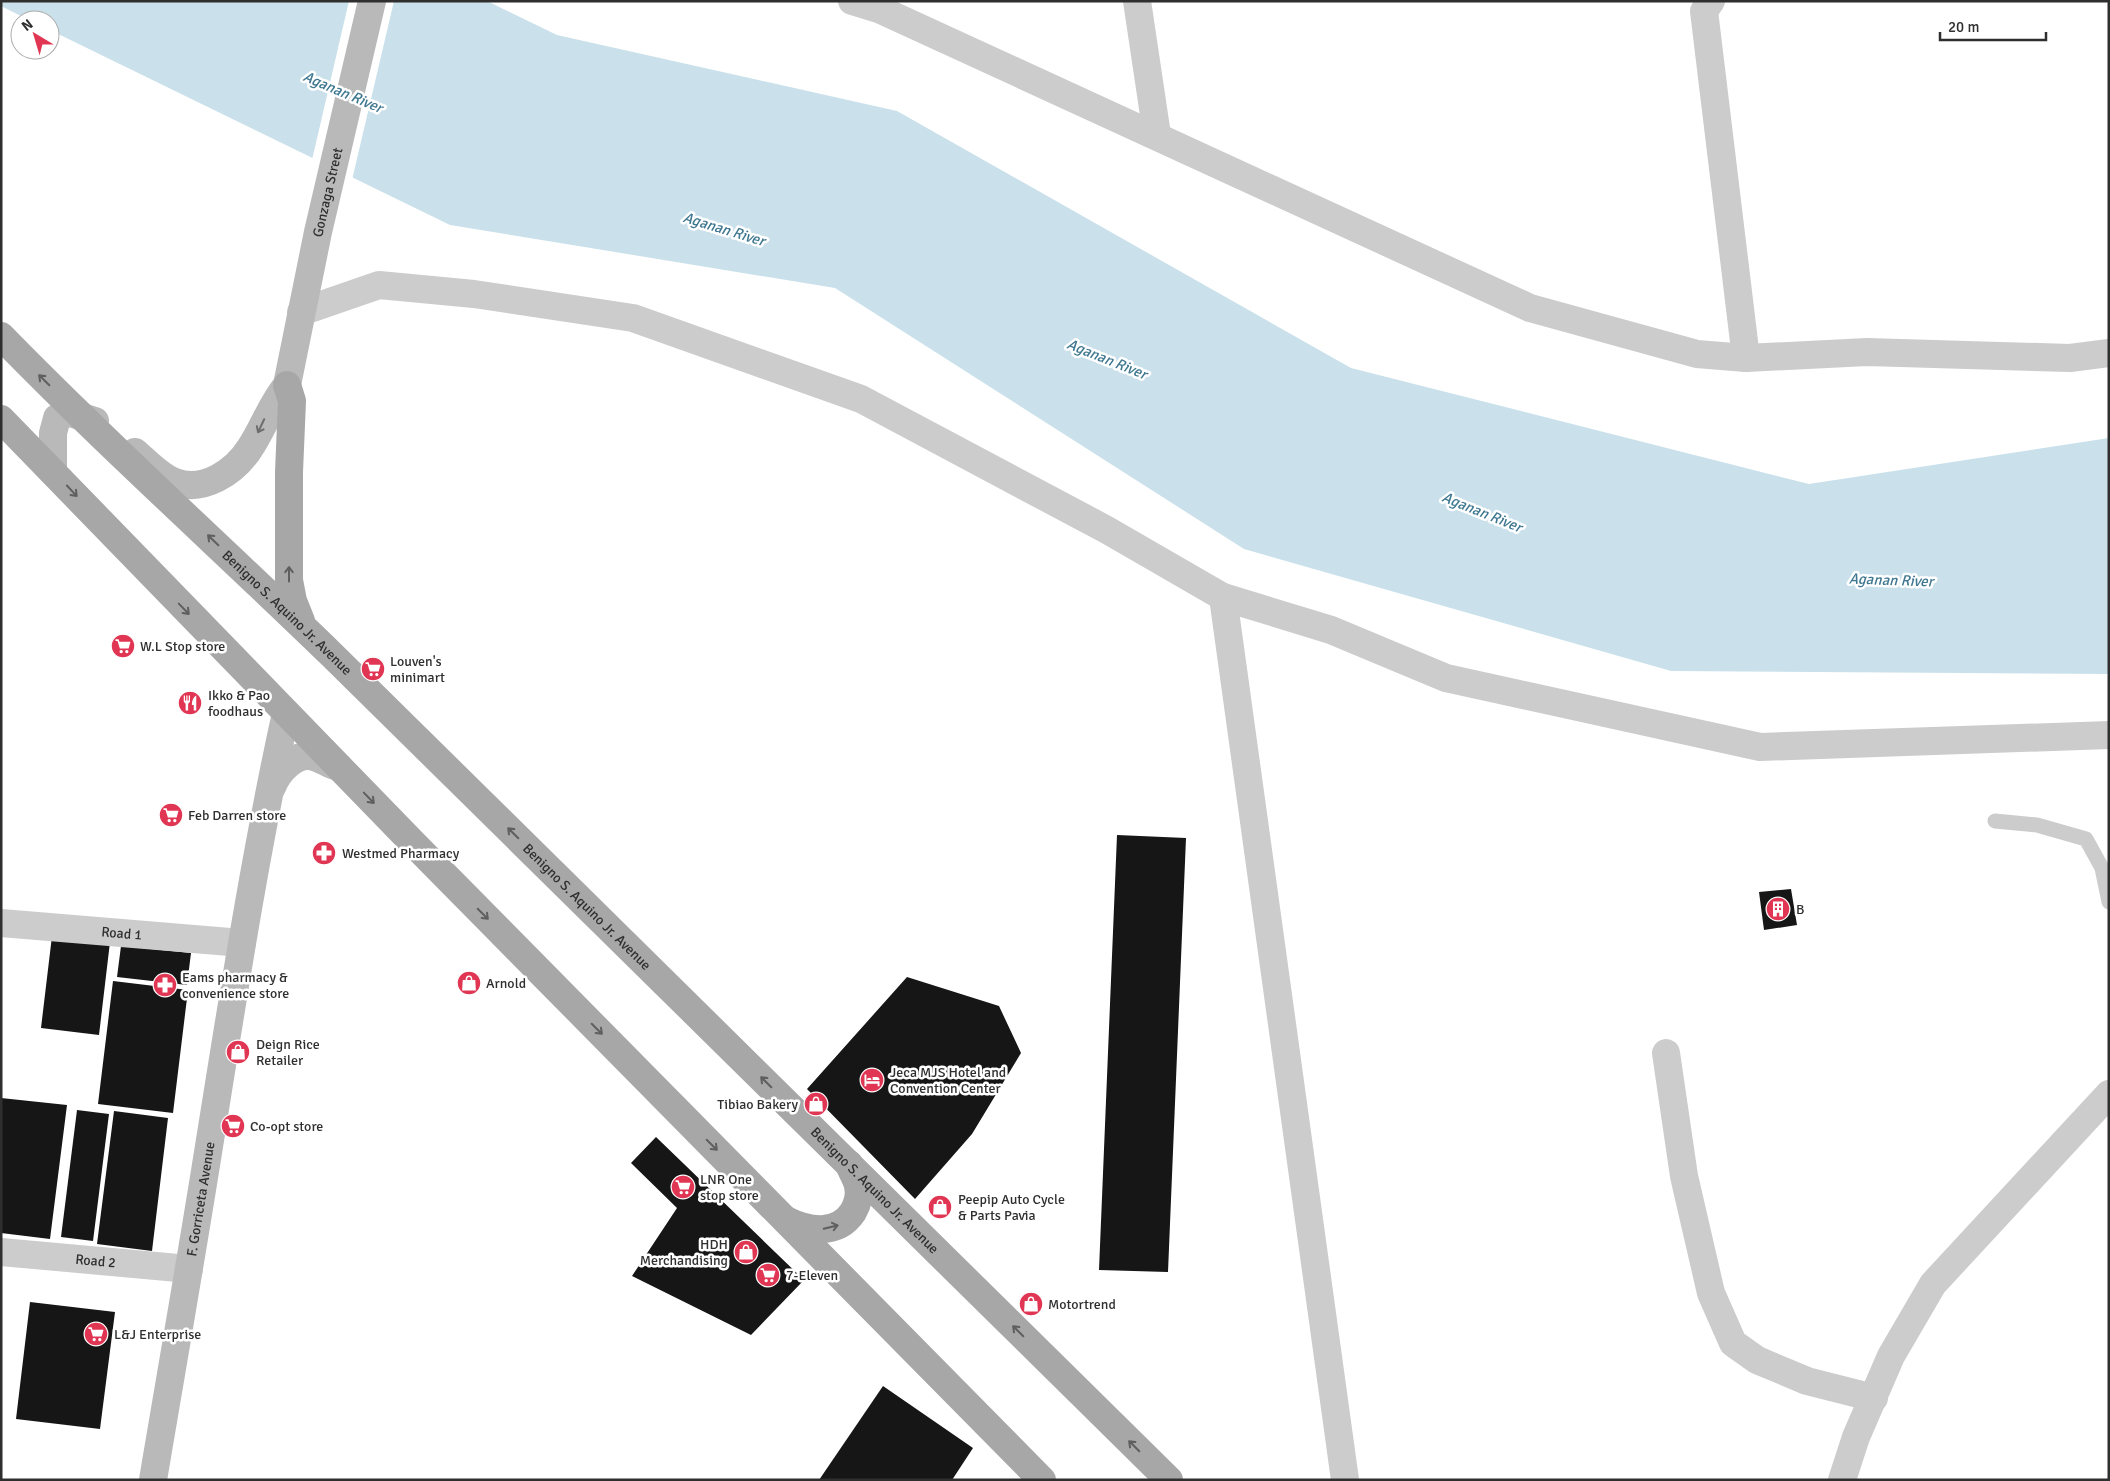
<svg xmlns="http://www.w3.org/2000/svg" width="2110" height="1481" viewBox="0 0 2110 1481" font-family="Signika,sans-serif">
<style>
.water{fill:#cae1eb}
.pier{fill:#fff}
.building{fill:#161616}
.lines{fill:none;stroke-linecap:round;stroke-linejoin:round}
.service{stroke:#ccc;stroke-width:15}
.minor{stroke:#ccc;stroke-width:28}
.secondary{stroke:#b9b9b9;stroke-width:28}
.primary{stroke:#a7a7a7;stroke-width:28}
.oneway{stroke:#5f5f5f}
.oneway2{stroke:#6d6d6d}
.labels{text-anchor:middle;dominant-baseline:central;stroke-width:5;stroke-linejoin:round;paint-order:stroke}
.street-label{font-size:14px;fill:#2f2f2f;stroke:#fff}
.poi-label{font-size:14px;fill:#2f2f2f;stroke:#fff;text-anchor:start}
.water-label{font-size:15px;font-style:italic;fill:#3f7890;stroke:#fff}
</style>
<rect width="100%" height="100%" fill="#fff"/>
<path class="water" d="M1,1H487L557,35L897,111L1351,368L1809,484L2109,438V674L1671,671L1244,549L835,288L450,225L50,30V20H29L1,6Z"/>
<path class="pier" d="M349,1H394L352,180L312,160Z"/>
<path class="building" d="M1117,835L1186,838L1168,1272L1099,1270Z
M1791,889L1797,925L1764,930L1759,892Z
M52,936L110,942L99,1035L41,1028Z
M121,946L191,953L187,985L117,977Z
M907,977L999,1006L1021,1053L972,1134L915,1199L807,1089Z
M113,981L188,990L173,1113L98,1104Z
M1,1098L67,1105L50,1239L1,1233Z
M77,1110L109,1114L93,1241L61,1237Z
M114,1111L168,1118L152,1251L97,1244Z
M656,1137L804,1280L751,1335L632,1276L677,1208L631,1163Z
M30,1302L115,1312L100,1429L16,1419Z
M883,1386L973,1448L952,1480H819Z"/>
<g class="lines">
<path class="service" d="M1995,821L2037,825L2086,839L2102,868L2109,902"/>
<g class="minor">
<path d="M852,1L881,10L1530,308L1697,354L1746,358L1867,352L2070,358L2109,353"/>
<path d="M1137,1L1157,135"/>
<path d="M1711,1L1704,11L1746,358"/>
<path d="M301,312L379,285L474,294L633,318L861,399L1107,530L1223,597L1331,630L1446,678L1760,747L2109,735"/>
<path d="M1223,597L1345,1480"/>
<path id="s1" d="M1,923L242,943"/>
<path d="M1666,1053L1684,1176L1711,1293L1733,1343L1757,1360L1807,1381L1874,1398"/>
<path id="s2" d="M1,1252L189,1269"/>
<path d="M1842,1480L1856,1437L1891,1356L1933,1284L2109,1094"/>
</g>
<g class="secondary">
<path id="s3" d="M135,452C147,462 160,477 175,482C203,493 235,472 250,448C264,427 271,404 287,385L318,232L372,1"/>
<path d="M53,471V433L57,418L67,412L95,421"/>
<path d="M272,787C278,772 296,751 314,757C323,759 330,766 339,767"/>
<path id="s4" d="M153,1480C172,1367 192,1254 210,1140C233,997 255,854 286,713"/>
</g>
<g class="primary">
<path id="s5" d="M1,336C108,446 222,548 332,655C611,930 890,1205 1169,1480"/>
<path d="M287,385L292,401L289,472V580L293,601L301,621"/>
<path d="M1,419L412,842L1042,1480"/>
<path d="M786,1220C808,1231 837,1236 853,1212C857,1205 860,1195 858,1186C857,1179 851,1171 849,1164"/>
</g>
</g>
<defs><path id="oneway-shaft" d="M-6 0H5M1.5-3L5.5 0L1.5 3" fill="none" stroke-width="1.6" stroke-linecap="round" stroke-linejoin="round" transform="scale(1.25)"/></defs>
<g class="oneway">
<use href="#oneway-shaft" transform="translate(44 380) rotate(-135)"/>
<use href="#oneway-shaft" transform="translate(72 491) rotate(47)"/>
<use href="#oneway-shaft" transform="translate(213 540) rotate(-136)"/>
<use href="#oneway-shaft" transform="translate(289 574) rotate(-90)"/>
<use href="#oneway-shaft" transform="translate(184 609) rotate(46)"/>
<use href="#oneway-shaft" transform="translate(369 798) rotate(46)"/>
<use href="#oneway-shaft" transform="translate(513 833) rotate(-135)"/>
<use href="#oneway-shaft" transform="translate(483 914) rotate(45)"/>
<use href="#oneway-shaft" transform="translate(597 1029) rotate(45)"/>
<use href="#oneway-shaft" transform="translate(766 1082) rotate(-135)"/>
<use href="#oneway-shaft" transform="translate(712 1145) rotate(45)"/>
<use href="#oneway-shaft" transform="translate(831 1227) rotate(-14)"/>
<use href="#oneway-shaft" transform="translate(1018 1331) rotate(-135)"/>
<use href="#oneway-shaft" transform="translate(1134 1446) rotate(-135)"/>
</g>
<use class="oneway2" href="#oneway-shaft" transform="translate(261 426) rotate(115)"/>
<defs>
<g id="supermarket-disc" transform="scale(1.25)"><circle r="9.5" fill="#e13653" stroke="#fff"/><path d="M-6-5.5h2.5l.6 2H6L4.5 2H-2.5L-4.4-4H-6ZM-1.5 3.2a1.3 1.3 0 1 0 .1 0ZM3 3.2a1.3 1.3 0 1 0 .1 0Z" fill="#fff"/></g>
<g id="restaurant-disc" transform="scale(1.25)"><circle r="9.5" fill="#e13653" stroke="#fff"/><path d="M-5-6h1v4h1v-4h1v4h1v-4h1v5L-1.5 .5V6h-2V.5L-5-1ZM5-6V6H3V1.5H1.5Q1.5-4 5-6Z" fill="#fff"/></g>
<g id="pharmacy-disc" transform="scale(1.25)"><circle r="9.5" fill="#e13653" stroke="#fff"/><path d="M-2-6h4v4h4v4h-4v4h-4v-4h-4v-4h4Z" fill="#fff"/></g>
<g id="building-disc" transform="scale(1.25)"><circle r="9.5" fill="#e13653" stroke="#fff"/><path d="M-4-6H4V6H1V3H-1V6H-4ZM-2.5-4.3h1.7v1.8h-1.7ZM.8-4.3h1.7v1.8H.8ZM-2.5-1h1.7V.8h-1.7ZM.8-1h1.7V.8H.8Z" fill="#fff"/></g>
<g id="shop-disc" transform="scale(1.25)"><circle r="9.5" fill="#e13653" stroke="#fff"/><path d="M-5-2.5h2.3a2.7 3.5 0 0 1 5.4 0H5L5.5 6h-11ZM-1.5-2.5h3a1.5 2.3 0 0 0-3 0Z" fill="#fff"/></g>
<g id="hotel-disc" transform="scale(1.25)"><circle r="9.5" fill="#e13653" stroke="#fff"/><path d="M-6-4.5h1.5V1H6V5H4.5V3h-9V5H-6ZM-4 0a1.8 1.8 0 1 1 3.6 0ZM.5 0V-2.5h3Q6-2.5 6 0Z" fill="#fff"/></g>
</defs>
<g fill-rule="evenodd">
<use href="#supermarket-disc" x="123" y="646"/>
<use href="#supermarket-disc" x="373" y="669"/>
<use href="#restaurant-disc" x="190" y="703"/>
<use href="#supermarket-disc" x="171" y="815"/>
<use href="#pharmacy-disc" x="324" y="853"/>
<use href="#building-disc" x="1778" y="909"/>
<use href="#shop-disc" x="469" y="983"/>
<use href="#pharmacy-disc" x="165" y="985"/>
<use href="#shop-disc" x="238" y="1052"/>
<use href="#hotel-disc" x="872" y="1080"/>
<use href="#shop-disc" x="816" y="1104"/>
<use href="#supermarket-disc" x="233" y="1126"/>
<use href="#supermarket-disc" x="683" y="1187"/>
<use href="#shop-disc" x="940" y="1207"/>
<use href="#shop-disc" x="746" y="1252"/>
<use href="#supermarket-disc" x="768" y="1275"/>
<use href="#shop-disc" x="1031" y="1304"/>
<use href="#supermarket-disc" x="96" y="1334"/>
</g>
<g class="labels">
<g class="street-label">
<text stroke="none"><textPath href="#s3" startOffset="409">Gonzaga Street</textPath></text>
<text stroke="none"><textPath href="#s5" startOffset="398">Benigno S. Aquino Jr. Avenue</textPath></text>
<text stroke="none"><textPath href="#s5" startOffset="818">Benigno S. Aquino Jr. Avenue</textPath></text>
<text stroke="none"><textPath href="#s1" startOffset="121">Road 1</textPath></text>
<text stroke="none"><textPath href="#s5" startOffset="1222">Benigno S. Aquino Jr. Avenue</textPath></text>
<text stroke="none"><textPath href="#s4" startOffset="285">F. Gorriceta Avenue</textPath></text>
<text stroke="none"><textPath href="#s2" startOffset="95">Road 2</textPath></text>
</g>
<g class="poi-label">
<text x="140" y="646">W.L Stop store</text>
<text x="390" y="661">Louven's<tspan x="390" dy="16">minimart</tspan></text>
<text x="208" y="695">Ikko &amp; Pao<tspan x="208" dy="16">foodhaus</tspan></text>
<text x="188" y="815">Feb Darren store</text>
<text x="342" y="853">Westmed Pharmacy</text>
<text x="1796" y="909">B</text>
<text x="182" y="977">Eams pharmacy &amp;<tspan x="182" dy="16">convenience store</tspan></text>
<text x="486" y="983">Arnold</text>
<text x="256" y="1044">Deign Rice<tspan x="256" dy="16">Retailer</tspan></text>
<text x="890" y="1072">Jeca MJS Hotel and<tspan x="890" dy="16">Convention Center</tspan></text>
<text x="798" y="1104" text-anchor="end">Tibiao Bakery</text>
<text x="250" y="1126">Co-opt store</text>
<text x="700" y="1179">LNR One<tspan x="700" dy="16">stop store</tspan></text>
<text x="958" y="1199">Peepip Auto Cycle<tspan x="958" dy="16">&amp; Parts Pavia</tspan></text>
<text x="728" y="1244" text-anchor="end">HDH<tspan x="728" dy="16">Merchandising</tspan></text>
<text x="786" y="1275">7-Eleven</text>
<text x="1048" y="1304">Motortrend</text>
<text x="114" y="1334">L&amp;J Enterprise</text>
</g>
<g class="water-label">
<text transform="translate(343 92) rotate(23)">Aganan River</text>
<text transform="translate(724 229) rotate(17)">Aganan River</text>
<text transform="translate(1107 359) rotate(22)">Aganan River</text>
<text transform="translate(1482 512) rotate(22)">Aganan River</text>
<text transform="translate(1891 580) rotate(2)">Aganan River</text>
</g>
</g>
<rect width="2110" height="1481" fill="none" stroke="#2f2f2f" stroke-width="5"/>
<g transform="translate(35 35) rotate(322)"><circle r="24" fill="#ffffff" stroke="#acacac"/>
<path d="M0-4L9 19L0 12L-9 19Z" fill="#e13653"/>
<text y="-8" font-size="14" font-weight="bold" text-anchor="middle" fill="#2f2f2f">N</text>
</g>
<path d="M1940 32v8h106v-8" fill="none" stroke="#2f2f2f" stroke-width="2.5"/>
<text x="1948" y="32" font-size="15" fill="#2f2f2f" stroke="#ffffff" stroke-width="4" paint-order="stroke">20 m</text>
</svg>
